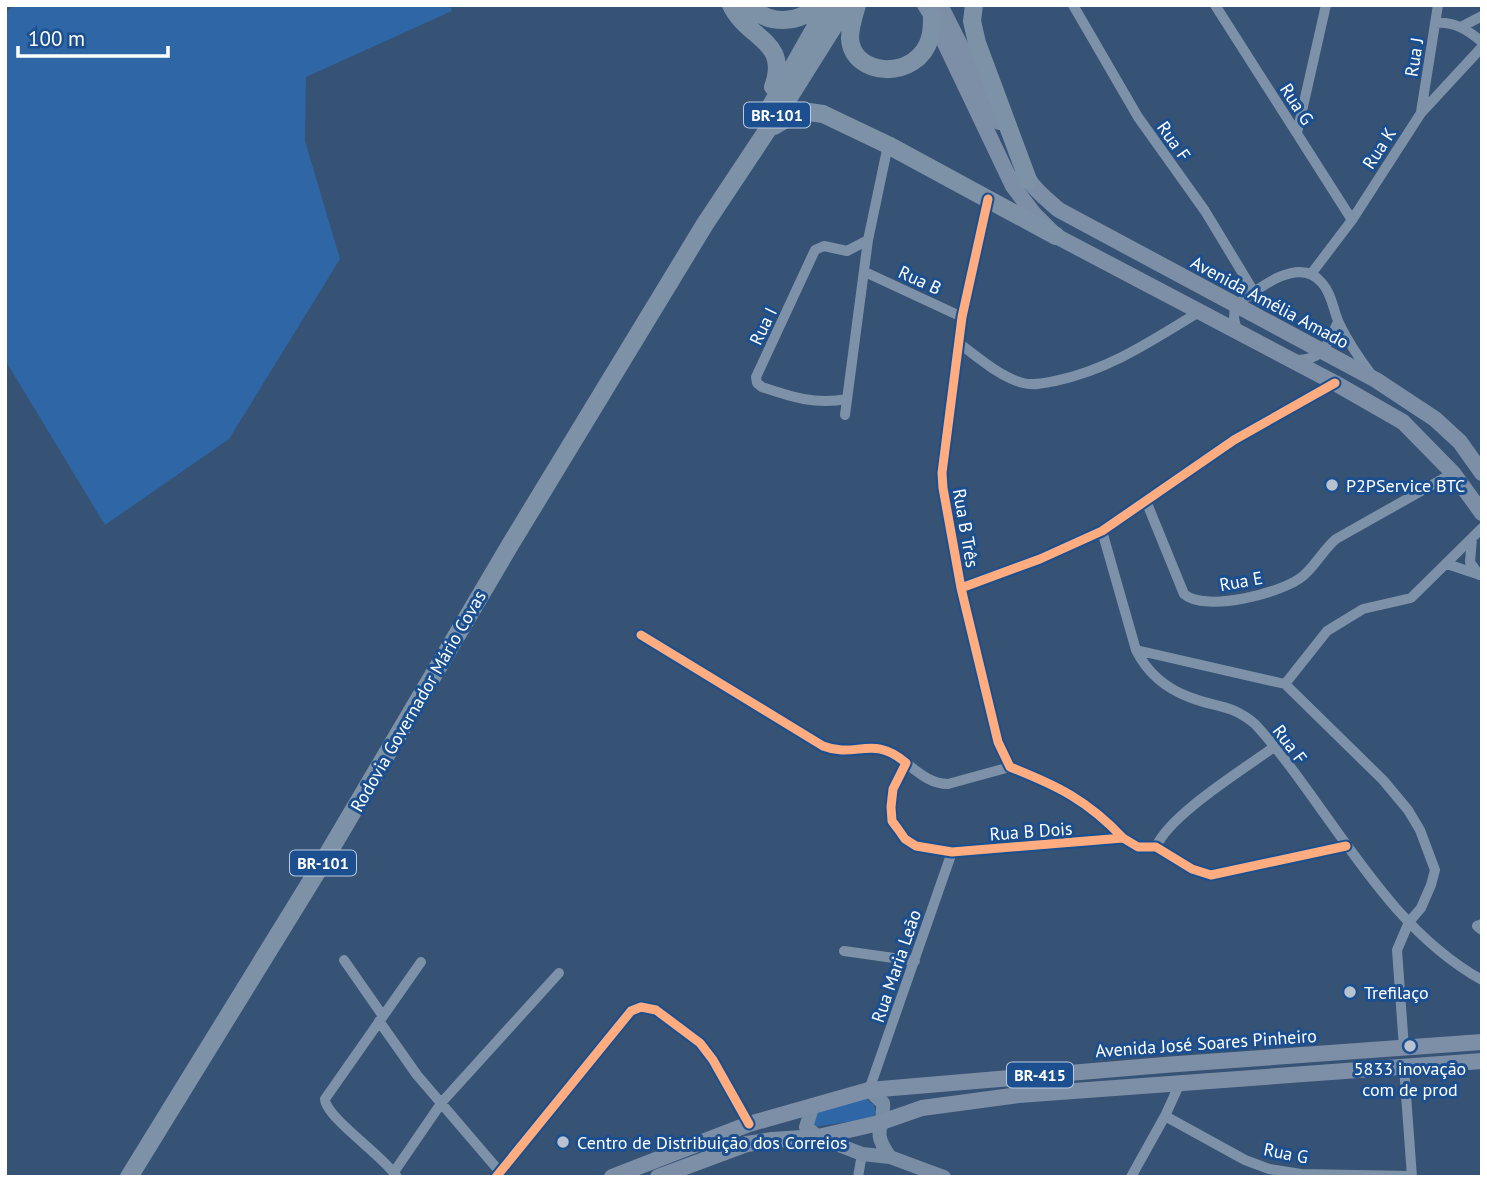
<svg xmlns="http://www.w3.org/2000/svg" width="1487" height="1182" viewBox="0 0 1487 1182" font-family="'PT Sans',sans-serif">
<style>
.green{fill:#2f66a5}
.lines{fill:none;stroke-linecap:round;stroke-linejoin:round}
.street{stroke:#7d92a8;stroke-width:10}
.secondary{stroke:#798da4;stroke-width:14}
.primary{stroke:#7d8ea7;stroke-width:16}
.highway{stroke:#7e92a7;stroke-width:18}
.cycleway-casing{stroke:#1b4f8f;stroke-width:13}
.cycleway{stroke:#ffac80;stroke-width:9}
.poi-dot{fill:#b9c2ce;stroke:#1b4f8f;stroke-width:2.5}
.labels{text-anchor:middle;dominant-baseline:central;stroke-width:6;stroke-linejoin:round;paint-order:stroke}
.shield{fill:#1b4f8f;stroke:#bbcadd;stroke-width:2}
.shield-label{font-size:16px;font-weight:bold;fill:#fff}
.street-label{font-size:18px;fill:#fff;stroke:#1b4f8f}
.poi-label{font-size:18px;fill:#fff;stroke:#1b4f8f;text-anchor:start}
</style>
<rect width="100%" height="100%" fill="#365274"/>
<path class="green" d="M15,5H450L452,11L306,77L305,141L340,259L229,439L105,525L5,360V13Z
M865,1098L874,1105L876,1112L873,1118L814,1127L812,1124L815,1112Z"/>
<g class="lines">
<path class="street" d="M1073,5L1138,117L1205,211L1254,292
M1215,5L1352,220
M1435,23C1454,21 1468,30 1482,42
M1461,27L1482,16
M1421,112L1438,5
M1297,133L1326,5
M988,199L962,317L942,473L943,488L961,588L998,742L1010,767C1058,786 1087,800 1123,838
M865,272L962,317
M1311,274L1352,220L1421,113L1482,47
M1237,331L1234,318L1235,306C1256,290 1299,254 1322,283C1332,294 1333,310 1339,323C1348,342 1359,358 1371,374
M960,344C979,358 1000,377 1023,383C1034,386 1045,383 1055,381C1109,370 1153,340 1199,312
M1297,360C1325,360 1327,343 1338,322
M847,399C816,405 791,397 762,387L757,383L756,377L815,250L824,246L847,251L868,240
M845,415L868,240L888,145
M1146,501L1184,594C1205,613 1283,593 1303,576C1316,565 1323,550 1336,539L1453,473
M1102,531L1136,650C1147,672 1165,688 1189,697C1216,708 1230,703 1255,724C1330,806 1381,924 1482,980
M1472,538L1470,562L1479,575
M1447,564L1480,575
M961,588L1040,559L1102,531L1234,440L1335,383
M641,635L823,746C856,759 873,734 906,763L893,789L891,807L892,821L898,829L905,839L916,846L952,852L1123,838L1138,847H1156L1192,869L1211,875L1346,846
M1136,650L1285,684L1383,780L1408,810L1420,830L1435,870L1431,885L1421,908L1409,922L1397,950L1404,1048
M1285,684L1327,631L1363,609L1411,598L1482,528
M906,763C919,773 931,784 948,784L1010,767
M1156,847C1169,815 1244,769 1274,747
M1482,924L1477,926L1482,930
M844,951L915,961
M344,960L383,1016
M379,1021L417,1075L500,1172
M1404,1067L1412,1177
M869,1090L952,852
M1165,1116L1245,1160L1269,1169L1301,1174L1412,1176
M394,1172L442,1102L559,973
M397,1177C384,1156 326,1118 325,1099L421,962
M496,1177L631,1011L641,1007L656,1010L700,1043L713,1060L749,1124
M858,1177L862,1154
M1131,1177L1165,1116L1180,1083"/>
<path class="secondary" d="M869,1090L883,1103C885,1129 870,1129 890,1157
M813,1105L806,1127L818,1137L862,1154L890,1157L944,1177"/>
<path class="primary" d="M925,5L932,16L1013,186L1034,214L1056,236L1335,383L1403,422L1453,473L1482,513
M940,5L999,122
M1023,170C1031,187 1045,198 1059,210L1376,380L1435,419L1460,442L1482,473
M612,1177L749,1124L869,1090L1164,1065L1482,1042
M658,1177L747,1144L772,1140L818,1137L879,1123L922,1108L1019,1095L1482,1061"/>
<path class="highway" d="M731,5C748,40 790,40 773,87
M750,5C767,26 800,24 817,5
M857,5C854,15 850,27 850,38C852,78 918,81 930,38C932,31 932,23 932,16
M974,5L972,21L977,43L1028,180
M768,111L828,5
M774,126L792,115L809,112L823,114L888,145L1056,236
M129,1177L323,862L510,545L705,224L788,99L847,5"/>
<g class="cycleway-casing">
<path id="cycleway" d="M988,199L962,317L942,473L943,488L961,588L998,742L1010,767C1058,786 1087,800 1123,838
M961,588L1040,559L1102,531L1234,440L1335,383
M641,635L823,746C856,759 873,734 906,763L893,789L891,807L892,821L898,829L905,839L916,846L952,852L1123,838L1138,847H1156L1192,869L1211,875L1346,846
M496,1177L631,1011L641,1007L656,1010L700,1043L713,1060L749,1124"/>
</g>
<use href="#cycleway" class="cycleway"/>
</g>
<g class="poi-dot">
<circle cx="1332" cy="485" r="7"/>
<circle cx="1350" cy="992" r="7"/>
<circle cx="1410" cy="1046" r="7"/>
<circle cx="563" cy="1142" r="7"/>
</g>
<g class="labels">
<g class="shield">
<rect x="744" y="102.5" width="66" height="25" rx="5"/>
<rect x="290" y="850.5" width="66" height="25" rx="5"/>
<rect x="1007" y="1062.5" width="66" height="25" rx="5"/>
</g>
<g class="shield-label">
<text x="777" y="115">BR-101</text>
<text x="323" y="863">BR-101</text>
<text x="1040" y="1075">BR-415</text>
</g>
<g class="street-label">
<text transform="translate(1414 57) rotate(-81)">Rua J</text>
<text transform="translate(1297 104) rotate(57)">Rua G</text>
<text transform="translate(1174 141) rotate(55)">Rua F</text>
<text transform="translate(1379 148) rotate(-57)">Rua K</text>
<text transform="translate(920 280) rotate(25)">Rua B</text>
<text transform="translate(1270 302) rotate(28)">Avenida Amélia Amado</text>
<text transform="translate(763 326) rotate(-64)">Rua I</text>
<text transform="translate(966 528) rotate(80)">Rua B Três</text>
<text transform="translate(1241 581) rotate(-10)">Rua E</text>
<text transform="translate(418 701) rotate(-60)">Rodovia Governador Mário Covas</text>
<text transform="translate(1290 744) rotate(53)">Rua F</text>
<text transform="translate(1031 831) rotate(-4)">Rua B Dois</text>
<text transform="translate(896 966) rotate(-71)">Rua Maria Leão</text>
<text transform="translate(1206 1043) rotate(-4)">Avenida José Soares Pinheiro</text>
<text transform="translate(1286 1153) rotate(11)">Rua G</text>
</g>
<g class="poi-label">
<text x="1346" y="485">P2PService BTC</text>
<text x="1364" y="992">Trefilaço</text>
<text x="1410" y="1068" text-anchor="middle">5833 inovação<tspan x="1410" dy="21">com de prod</tspan></text>
<text x="577" y="1142">Centro de Distribuição dos Correios</text>
</g>
</g>
<rect width="1487" height="1182" fill="none" stroke="#ffffff" stroke-width="14"/>
<path d="M18 46v10h150v-10" fill="none" stroke="#ffffff" stroke-width="3.5"/>
<text x="28" y="46" font-size="21" fill="#ffffff" stroke="#1b4f8f" stroke-width="5" paint-order="stroke">100 m</text>
</svg>
